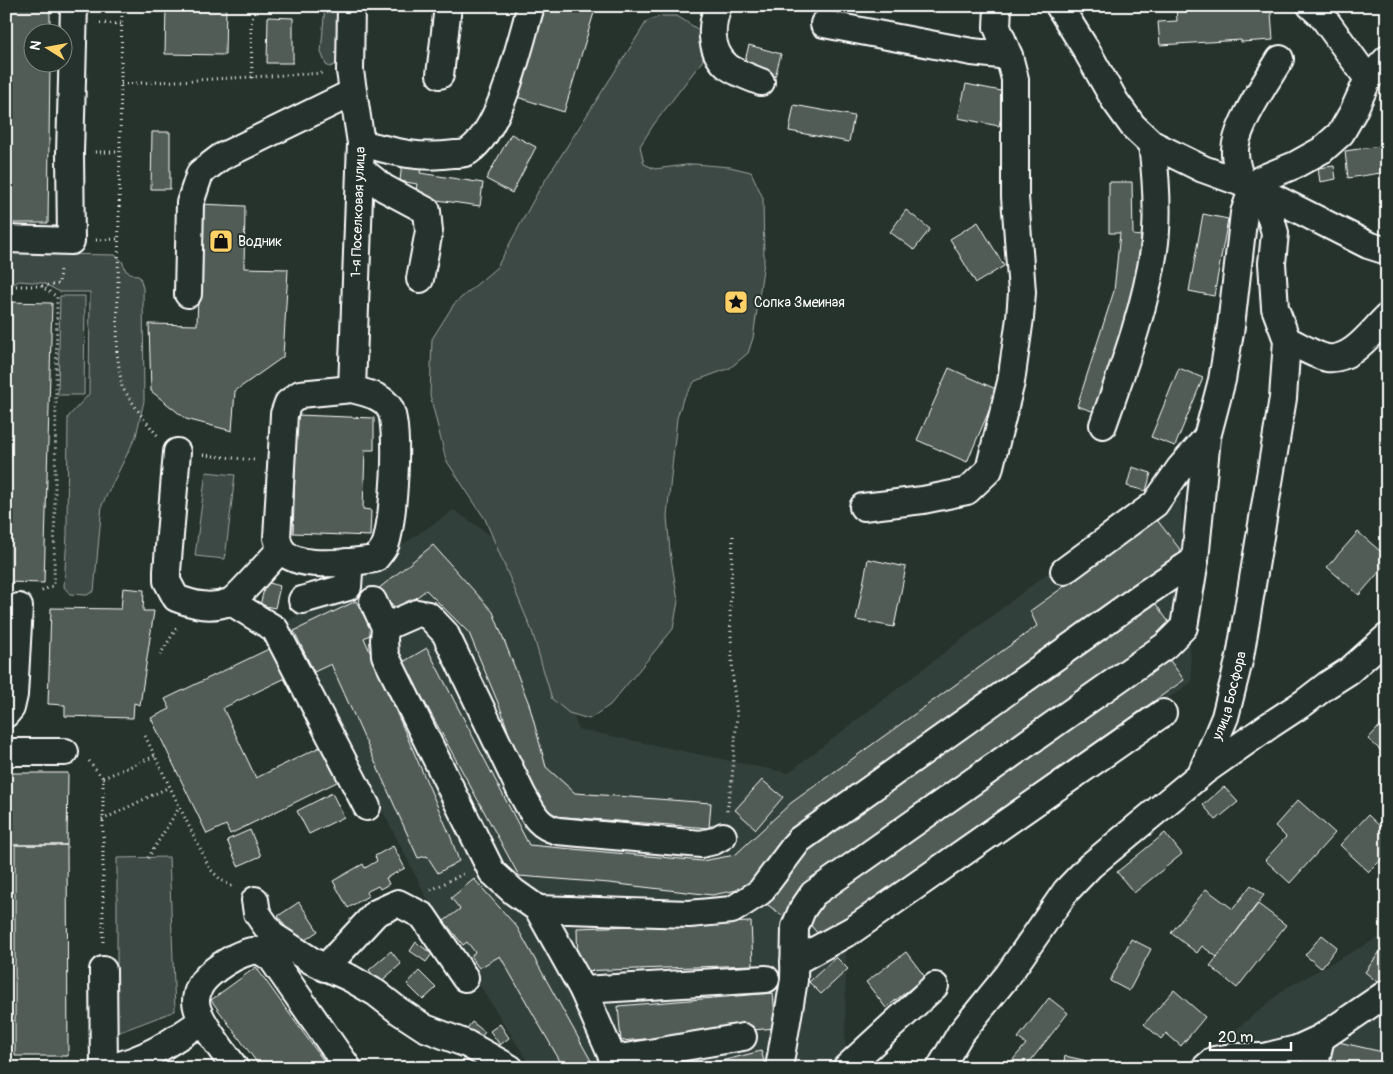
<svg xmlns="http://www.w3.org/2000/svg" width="1393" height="1074" viewBox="0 0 1393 1074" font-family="Pangolin,sans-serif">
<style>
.built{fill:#333f3a}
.green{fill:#3e4944;stroke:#9ea4a2}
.building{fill:#515c57;stroke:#fff}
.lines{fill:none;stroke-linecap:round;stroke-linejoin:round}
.minor-casing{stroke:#fff;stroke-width:30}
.path{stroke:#fff;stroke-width:3;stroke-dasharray:1 4;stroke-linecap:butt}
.minor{stroke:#26332d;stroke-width:26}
.labels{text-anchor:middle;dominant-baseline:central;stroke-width:4;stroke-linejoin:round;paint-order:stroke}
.street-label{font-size:14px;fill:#fff;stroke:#26332d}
.poi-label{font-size:14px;fill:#fff;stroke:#26332d;text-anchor:start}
</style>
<rect width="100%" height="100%" fill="#26332d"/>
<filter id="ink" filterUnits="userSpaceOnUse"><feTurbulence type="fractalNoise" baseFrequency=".02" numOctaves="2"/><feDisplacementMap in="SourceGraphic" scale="10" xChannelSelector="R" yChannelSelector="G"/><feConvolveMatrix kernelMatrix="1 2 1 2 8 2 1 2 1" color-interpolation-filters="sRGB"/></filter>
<g filter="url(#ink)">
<path class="built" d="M1179,472L1192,682L846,923L845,1068H532L436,916L287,622L454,510L529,562L578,729L788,773Z
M1387,933V1068H1190L1286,988Z"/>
<path class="green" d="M325,6H345L339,63L330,67L326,65L321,52Z
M661,16H677L699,30L703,60L654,124L640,146L644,164L655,169L694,164L730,167L751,172L763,198L764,262L753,338L748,353L730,368L695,381L683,399L677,418L667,516L670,552L678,601L673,629L610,705L589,719L569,713L552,699L532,631L485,519L446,460L430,395L432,339L454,304L497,267L539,190L628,51L647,21Z
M6,253L115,255L122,261L126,271L140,277L143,288L144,401L136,436L102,505L94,591L87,595L70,594L64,587L67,534L68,417L89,394L90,292H60L43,283L19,281L6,288Z
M60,296H85L84,395H58Z
M206,472L235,475L225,559L195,556Z
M169,857L175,1011L117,1033V858Z"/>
<path class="building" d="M6,6H50V32H32V62H50L48,223H6Z
M166,6H226L225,55L165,54Z
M544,6H596L564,112L517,97Z
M1176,6H1266V12H1271L1273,40L1241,42V40L1160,45L1158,22L1177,21Z
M268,17L293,18V63H267Z
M749,45L781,54L775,77L743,68Z
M966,84L1006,92L999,126L958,118Z
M794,105L854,116L849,142L789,131Z
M152,132H170V189H151Z
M511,134L536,147L512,193L486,179Z
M1387,145V172L1348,178L1345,151Z
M402,162L422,166L420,173L483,183L480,206L415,197L417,184L400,181Z
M1334,166L1336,179L1320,182L1318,168Z
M1109,182H1132L1133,235L1141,236L1136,293L1098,413L1077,406L1114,291L1120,233H1109Z
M201,204L245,206L244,268L288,269L283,357L235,391L232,431L186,419L151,391L149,324L197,325Z
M906,210L930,229L914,250L890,232Z
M1203,214L1228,219L1214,296L1189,291Z
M978,222L1004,266L976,283L950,239Z
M6,302L52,303L44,583L6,582Z
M949,368L998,390L967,462L917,440Z
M1179,368L1203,378L1175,446L1151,437Z
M297,415L374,418V450H365L363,509L371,510L370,536L293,533Z
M1132,467L1151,473L1146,491L1127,486Z
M1157,520L1182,552L797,836L743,889L712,895L609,883L519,876L403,662L427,648L529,845L702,861L735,855L791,803L1037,626L1030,611Z
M1358,532L1387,557V563L1359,595L1327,567Z
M433,545L493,612L529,704L546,767L575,793L711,803L709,828L552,816L525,783L501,710L469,633L426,590L398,612L378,589Z
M868,559L906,567L894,627L856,620Z
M266,582L280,586L275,608L260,605Z
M123,588L144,590L143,611H154L140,705L134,703L133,718L65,716V705L48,704L51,608L121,609Z
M1153,600L1173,628L786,918L765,903L802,851Z
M356,601L373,633L364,638L450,835L459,861L438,873L427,856L418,858L331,664L314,672L294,631Z
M277,645L292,675L223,708L256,778L322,746L339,781L230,834L226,825L207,834L151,718L170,709L165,699Z
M1166,655L1184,680L854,912L823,940L803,916Z
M1387,718V756L1368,739Z
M6,773H68L67,845H6Z
M762,780L783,797L756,829L735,810Z
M1224,787L1238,802L1216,820L1203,805Z
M332,793L344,817L309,834L297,811Z
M1298,800L1335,833L1290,883L1265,860L1286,837L1275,826Z
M1368,815L1387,833V854L1369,872L1340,845Z
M250,830L261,856L238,866L227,840Z
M1165,833L1182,854L1134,893L1117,872Z
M15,845H67L68,1056H15Z
M393,846L405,868L386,878L389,884L380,889L378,886L366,892L368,896L348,908L333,881L363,864L365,868L377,861L375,856Z
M474,879L517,927L595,1068H564L500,956L479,968L471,957L475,952L467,942L463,945L444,921L460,909L451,898Z
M1251,885L1264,895L1217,957L1202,946L1197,953L1171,933L1206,889L1233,909Z
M299,902L318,931L298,945L278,916Z
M1258,904L1286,925L1237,988L1210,966Z
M751,922L753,965L578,971L577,928Z
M1322,935L1337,947L1321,968L1305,955Z
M1131,939L1151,949L1129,991L1110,981Z
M416,942L432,954L426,962L410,951Z
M1387,942V975L1380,984L1365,972Z
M391,951L401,964L379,983L369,970Z
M906,952L925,977L886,1008L866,982Z
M836,957L848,969L821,994L809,982Z
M256,967L286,1009L329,1068H261L211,1000Z
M419,971L436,988L423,1000L407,984Z
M1174,990L1205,1017L1181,1046L1166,1033L1161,1039L1144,1024Z
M773,993L776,1028L621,1041L618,1006Z
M1049,998L1068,1013L1025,1068H1018L1011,1062L1026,1044L1018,1038Z
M472,1022L485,1032L478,1041L465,1031Z
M500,1024L509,1038L500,1045L490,1031Z
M1334,1041L1387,1053V1068H1328Z
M761,1051L766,1068H694Z
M1065,1056L1092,1062L1091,1068H1063Z"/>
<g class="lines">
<g class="minor-casing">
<g id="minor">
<path d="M351,6L350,71L361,143L352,389"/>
<path d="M718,6C711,25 709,49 726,65C733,72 752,78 761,82"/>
<path d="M1059,6L1085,48L1115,101L1133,126L1152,144L1203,169L1253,187L1368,245L1387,251"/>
<path d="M1311,6L1323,17L1368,79"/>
<path d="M824,24L972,52L1009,56"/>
<path d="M440,75L448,6"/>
<path d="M361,143C394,152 419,159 454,154C459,154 465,154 469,151C502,128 519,45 531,6"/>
<path d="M360,169L384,188L427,211L429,231L420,279"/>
<path d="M1242,183C1239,174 1235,162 1235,153C1234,128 1267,81 1280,59"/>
<path d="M6,239L71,241L70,153L74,6"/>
<path d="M188,294L190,203L200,173L221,157L352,93"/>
<path d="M1287,340C1298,345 1316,356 1327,358C1352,361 1371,332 1387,317"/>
<path d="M352,389C365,393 381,395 389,407C401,424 393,523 386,543C384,549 379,554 375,559C352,562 296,571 281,549C279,546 278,541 277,538L284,414L288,403L300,394Z"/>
<path d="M1103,425C1123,368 1145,310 1154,250C1159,217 1156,177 1152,144"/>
<path d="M177,452L167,571V581L176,598C194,605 211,609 229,602C237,599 272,558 281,549"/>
<path d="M863,507L923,500L967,491L989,470L1011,382L1020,318L1022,292L1015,197V79L1009,56L997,27L998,6"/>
<path d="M1064,571L1155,504L1180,468L1207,437"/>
<path d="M302,600L348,587L349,572L347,562"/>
<path d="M373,601L385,627L384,640L385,655L492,872L514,892L538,909"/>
<path d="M231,602L275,629L367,807"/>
<path d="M385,627L417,613L428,615L445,633L522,794C533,813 537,826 558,831L701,844L714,841L723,836"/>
<path d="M6,714L11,708L14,695L19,607"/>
<path d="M6,752H65"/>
<path d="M1203,772L1270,725L1305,702L1327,685L1349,671L1387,637"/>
<path d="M255,900L257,913L273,936L312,961L350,978L376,993L399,1011L425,1028L467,1044L510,1068"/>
<path d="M794,962L854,929L1163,713"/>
<path d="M325,968L376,913L398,903L423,916L465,978"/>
<path d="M103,970L104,1068"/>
<path d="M583,990L766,979"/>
<path d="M614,1059L743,1037"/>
<path d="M109,1068C149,1058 168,1044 202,1021"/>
<path d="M235,1068C225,1053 196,1019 196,1001C196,997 198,989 200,986C207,972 242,949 258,951C264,952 267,956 272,959L348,1068"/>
<path d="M617,1068L583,990L538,909L689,914L732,910L760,892L799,840L1140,597L1195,560L1207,437L1222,380L1231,326L1244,213L1253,187L1261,179L1295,165L1322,150L1341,133L1353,112L1368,79L1387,59"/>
<path d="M779,1068L794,980L795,927L802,910L813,894L1165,646L1184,627L1195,560"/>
<path d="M846,1068L935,986"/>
<path id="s1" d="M940,1068L960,1034L1008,975L1066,891L1090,866L1201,774L1225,717L1240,657L1283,398L1287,340L1275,308L1272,263L1275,233L1270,215L1253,187"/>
<path d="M1205,1068L1214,1060L1232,1057H1264L1297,1049L1321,1038"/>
<path d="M1314,1068L1321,1038L1387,993"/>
</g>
</g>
<path class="path" d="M122,6L117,353L122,387L143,418L158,436
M100,23L122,24
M252,78L251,25L255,6
M121,84L324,73
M95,152H119
M96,240L118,239
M6,286H41L57,297L54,585L40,592
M42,286L59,284L60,268
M203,455L254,460
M160,655L178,626
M145,736L210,869L221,880L233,887
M89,761L103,778V945
M103,778L155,756
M727,811L732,779L737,715L733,682L730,610L733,535
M102,820L169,787
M148,858L179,808
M431,890L463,874"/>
<use href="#minor" class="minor"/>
</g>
</g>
<defs>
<g id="shop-square" transform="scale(1.25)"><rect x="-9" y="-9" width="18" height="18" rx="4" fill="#ffd166" stroke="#26332d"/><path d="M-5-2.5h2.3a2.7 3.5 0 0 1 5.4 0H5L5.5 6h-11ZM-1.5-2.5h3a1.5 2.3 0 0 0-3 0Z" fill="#111"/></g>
<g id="sight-square" transform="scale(1.25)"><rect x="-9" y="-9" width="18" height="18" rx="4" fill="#ffd166" stroke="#26332d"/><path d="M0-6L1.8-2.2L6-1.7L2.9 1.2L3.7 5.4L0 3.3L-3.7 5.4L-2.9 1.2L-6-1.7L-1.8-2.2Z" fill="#111"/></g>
</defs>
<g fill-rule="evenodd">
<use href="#shop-square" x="221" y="241"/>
<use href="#sight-square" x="736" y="302"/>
</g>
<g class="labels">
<g class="street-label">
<text transform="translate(358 212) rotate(-88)">1-я Поселковая улица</text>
<text stroke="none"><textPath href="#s1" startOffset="480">улица Босфора</textPath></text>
</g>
<g class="poi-label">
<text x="238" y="241">Водник</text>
<text x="754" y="302">Сопка Змеиная</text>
</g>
</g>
<rect width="1393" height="1074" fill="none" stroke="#26332d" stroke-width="25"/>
<rect x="12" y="12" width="1368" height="1049" fill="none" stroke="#fff" stroke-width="2" filter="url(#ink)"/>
<g transform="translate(48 48) rotate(281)"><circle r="24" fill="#26332d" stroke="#7d8581"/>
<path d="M0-4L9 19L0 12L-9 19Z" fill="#ffd166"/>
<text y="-8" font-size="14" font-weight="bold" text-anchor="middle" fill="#ffffff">N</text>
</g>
<path d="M1210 1042v8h81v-8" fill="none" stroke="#ffffff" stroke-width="2.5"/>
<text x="1218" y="1042" font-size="15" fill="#ffffff" stroke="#26332d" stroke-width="4" paint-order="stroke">20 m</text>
</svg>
